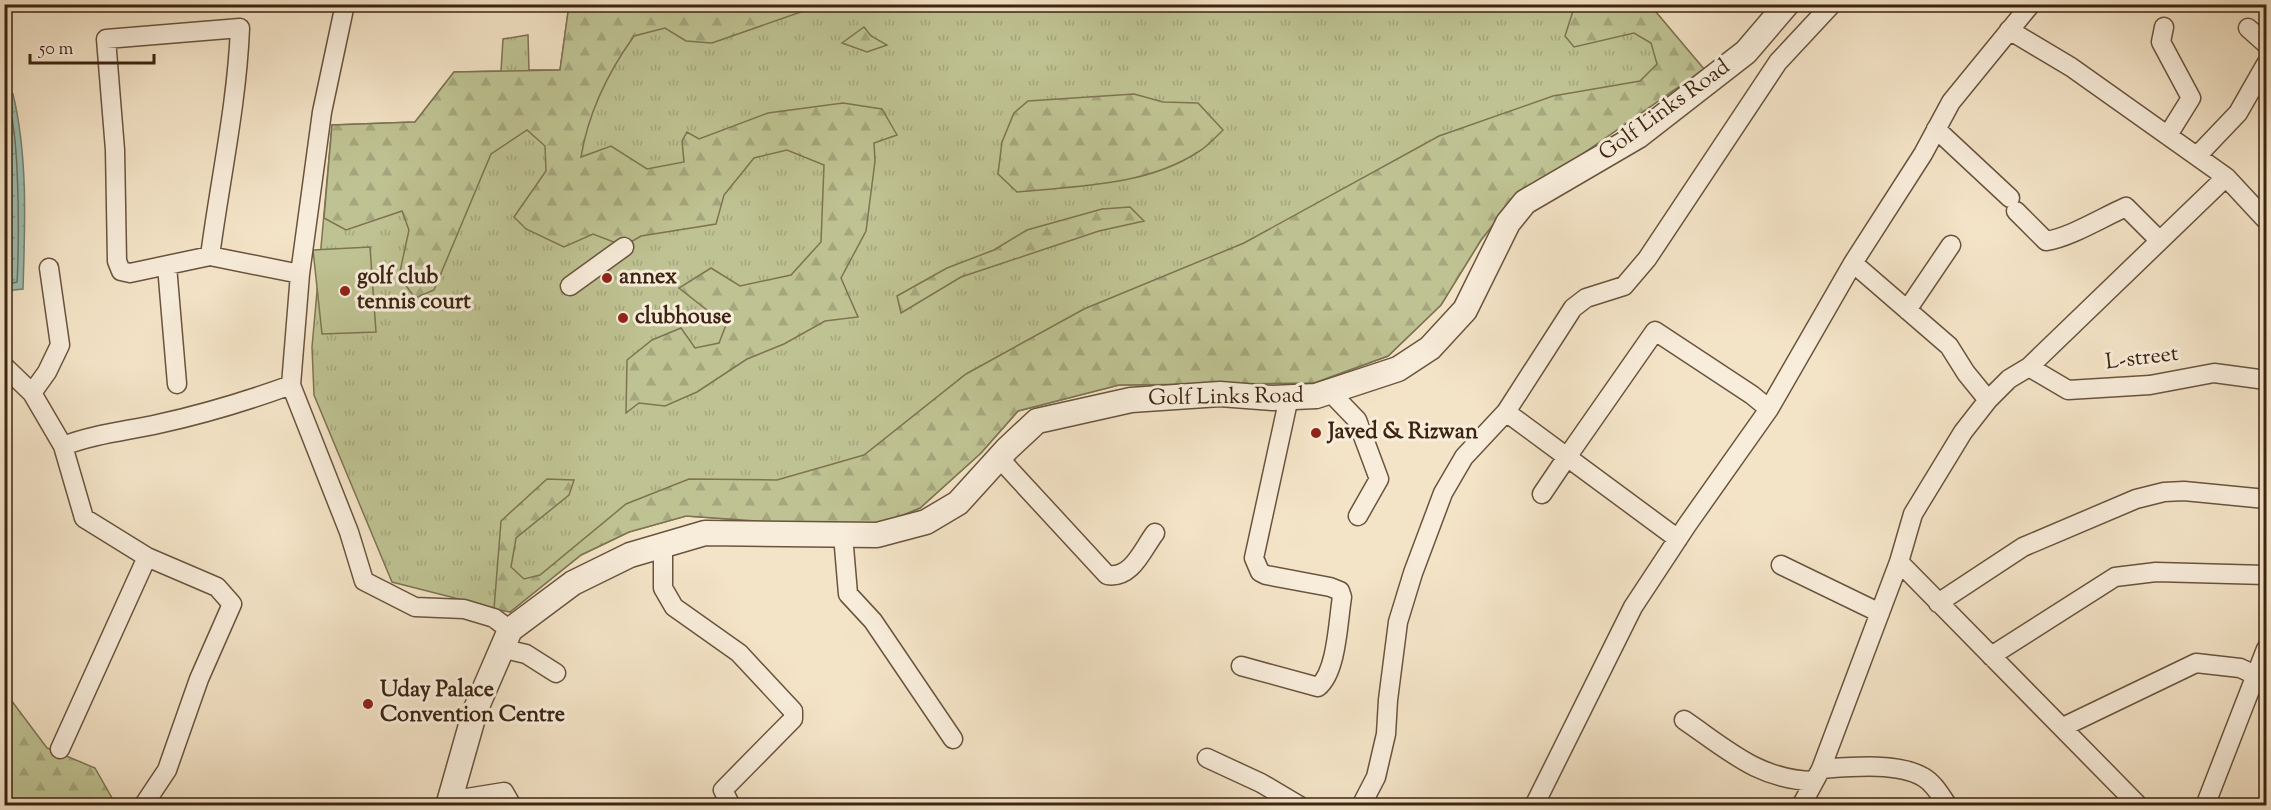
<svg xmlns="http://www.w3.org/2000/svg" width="2271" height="810" viewBox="0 0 2271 810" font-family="'Sorts Mill Goudy',serif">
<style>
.grass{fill:url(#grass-tufts);stroke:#7e7452;stroke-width:1.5}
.forest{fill:url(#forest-firs);stroke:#7e7452;stroke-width:1.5}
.garden{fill:#bfc393;stroke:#7e7452;stroke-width:1.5}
.water{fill:url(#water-ripples);stroke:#768172;stroke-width:1.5}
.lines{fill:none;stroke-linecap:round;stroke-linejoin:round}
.shore{stroke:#6c7262;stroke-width:1.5}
.minor-casing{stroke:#6a543e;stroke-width:21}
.tertiary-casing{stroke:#6a543e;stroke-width:27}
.minor{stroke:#f8eddb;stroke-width:18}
.tertiary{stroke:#f8eddb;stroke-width:24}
.poi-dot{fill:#8f2418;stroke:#f8eddb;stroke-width:2}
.labels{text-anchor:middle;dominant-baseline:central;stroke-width:6;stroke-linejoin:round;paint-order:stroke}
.street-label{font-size:22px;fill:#3c2411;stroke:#f8eddb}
.poi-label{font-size:22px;font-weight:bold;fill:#3c2411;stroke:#f8eddb;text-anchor:start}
</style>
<defs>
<pattern id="grass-tufts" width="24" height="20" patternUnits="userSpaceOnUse" patternTransform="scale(1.5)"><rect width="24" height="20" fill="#bfc393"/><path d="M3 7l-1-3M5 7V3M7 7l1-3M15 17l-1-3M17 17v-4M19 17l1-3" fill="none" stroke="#a5a77e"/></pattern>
<pattern id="forest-firs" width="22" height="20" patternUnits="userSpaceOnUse" patternTransform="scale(1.5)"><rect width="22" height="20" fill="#bfc393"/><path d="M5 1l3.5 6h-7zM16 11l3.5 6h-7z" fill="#a5a77e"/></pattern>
<pattern id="water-ripples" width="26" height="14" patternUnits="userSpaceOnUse" patternTransform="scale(1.5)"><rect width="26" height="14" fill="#9cbfb2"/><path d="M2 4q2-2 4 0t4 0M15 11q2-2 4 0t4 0" fill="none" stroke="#809b8f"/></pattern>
</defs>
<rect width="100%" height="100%" fill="#f4e4c7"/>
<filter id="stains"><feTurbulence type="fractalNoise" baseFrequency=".00333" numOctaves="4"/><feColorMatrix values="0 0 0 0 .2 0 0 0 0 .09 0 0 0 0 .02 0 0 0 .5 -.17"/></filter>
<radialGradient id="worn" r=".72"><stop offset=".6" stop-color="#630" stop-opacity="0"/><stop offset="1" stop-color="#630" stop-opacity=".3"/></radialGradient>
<path class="grass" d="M569,5H1650L1704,69L1508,206L1481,240L1441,305L1388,356L1314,383L1119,385L1018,411L981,453L920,508L869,529L686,516L629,532L581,555L510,612L392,582L314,395L312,347L332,125L415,122L454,72L501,71L503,39L528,35L529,70H560Z"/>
<path class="forest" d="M569,5H821L712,43L686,41L665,28L634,36C609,71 588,114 581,157L611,146L647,169L684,162L682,141L687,132L699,139L768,113L843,103L882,109L897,135L874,143L875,161L866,231L841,278L858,317L825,321L784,344L747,359L697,392L665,406L639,403L626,413L627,360L652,340L681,328L695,348L719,343L726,325L679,288L711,268L740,286L791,275L821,242L824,165L787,150L754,158L724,195L716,224L641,236L624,246L593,234L564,247L526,229L514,217L546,171L545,146L527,130L491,154L434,290L415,298L399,276L409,230L402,211L346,230L324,218L332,125L415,122L454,72L560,70Z
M1579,5H1650L1704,69L1508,206L1481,240L1441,305L1388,356L1314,383L1119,385L1018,411L981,453L920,508L869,529L686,516L629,532L581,555L510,612L494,609L501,521L547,479L574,480L569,495L516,538L511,567L524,579L540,575L626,504L689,479L777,480L864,455L966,374L1084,309L1244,243L1439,136L1553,96L1640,81L1657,64L1651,43L1634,33L1574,47L1565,36L1573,11Z
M864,27L871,36L887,45L867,52L842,43Z
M1134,94L1163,102L1198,103L1223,130C1215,138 1207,147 1198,152C1146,186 1077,186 1017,192L998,174L1002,142L1014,113L1028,101Z
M1130,207L1144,221L1099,231L961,277L901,313L897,296L947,268L994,250L1027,230L1102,209Z
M5,699L11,700L47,748L95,768L116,805L5,806Z"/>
<path class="garden" d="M370,247L376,332L322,334L313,250Z"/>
<path class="water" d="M4,89L13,94C28,157 25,224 23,289L5,291Z"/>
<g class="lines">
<path class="shore" d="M4,96C21,113 19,253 17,282L4,285
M4,118C11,170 12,222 10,275L4,277"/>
<g class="minor-casing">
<path id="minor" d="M345,4L322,112L300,274L291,385L349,532L364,581L415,607L464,609L494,618L510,630
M2164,27L2161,42L2191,98L2168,135
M2248,28L2266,44
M2009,30L2071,67L2226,177L2266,220
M1936,129L2010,198
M2197,156L2238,113L2266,64
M2016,211L2046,241C2069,238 2103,217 2126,207L2159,240
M210,256C220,180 237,104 240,28L106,39L115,150L117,261L121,271L130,273L210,256L300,274
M1853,263L1949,346L1966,373L1988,400
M167,266L177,384
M570,286L624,247
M1907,310L1951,245
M4,366L32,393L63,446L84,518L147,557L217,587L232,604L199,679L167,770L143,806
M2029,367L2068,390L2150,385L2214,373L2266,380
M1330,392L1357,420L1379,479L1358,516
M32,393L47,372L60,345L49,268
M1506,412L1567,457L1655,331L1752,395L1769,409
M63,446C94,434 126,431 158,424C204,414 247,401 291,385
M999,458L1107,575C1132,579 1142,550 1155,533
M1542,494L1567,457L1678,539
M843,535L848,594L873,621L953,739
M663,544V588L674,607L739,653L793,711V719L723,790L731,806
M1899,562L2139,806
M1781,565L1880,613
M1938,603L2023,547L2136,499L2164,492L2184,491L2266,499
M501,648L526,654L556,673
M1991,656L2115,577L2156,572L2266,575
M1241,666L1318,687C1337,672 1338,621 1342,597L1340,591L1330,587L1266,575L1260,572L1254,558L1289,397
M1684,720C1728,750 1759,780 1814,781
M2063,727L2196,663L2240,668L2266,680
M60,749L147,557
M1207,758L1261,783L1300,806
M1821,769C1849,767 1898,762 1923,777C1934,783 1941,796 1948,806
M448,801L504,792L512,806
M1361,806L1376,777L1386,734L1388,700L1398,622L1413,573L1443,493L1464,457L1506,412L1573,308L1586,298L1624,286L1647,259L1778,62L1832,4
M1534,806L1633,607L1687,525L1769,409L1853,263L1923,154L1951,102L2031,4
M1801,806L1821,769L1899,562L1913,514L1963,432L1988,400L2009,379L2029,367L2226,177
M2205,806L2266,649"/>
</g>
<g class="tertiary-casing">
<path id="tertiary" d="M448,806L475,711L510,630L573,583L630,555L705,533L877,535L926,522L958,503L1007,449L1037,421L1131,400L1220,394L1273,398L1316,396L1398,369L1430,348L1465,310L1508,223L1525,202L1638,136L1746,52L1787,4"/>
</g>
<use href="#minor" class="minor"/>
<use href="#tertiary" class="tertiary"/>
</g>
<g class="poi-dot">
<circle cx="607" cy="278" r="6"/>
<circle cx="345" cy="291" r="6"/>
<circle cx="623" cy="318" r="6"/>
<circle cx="1316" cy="433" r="6"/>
<circle cx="368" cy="704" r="6"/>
</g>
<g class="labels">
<g class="street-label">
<text transform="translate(1665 111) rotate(-36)">Golf Links Road</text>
<text transform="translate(2142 359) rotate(-7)">L-street</text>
<text transform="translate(1226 398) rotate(-1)">Golf Links Road</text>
</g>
<g class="poi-label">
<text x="357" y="278">golf club<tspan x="357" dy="25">tennis court</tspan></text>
<text x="619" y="278">annex</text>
<text x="635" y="318">clubhouse</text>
<text x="1328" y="433">Javed &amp; Rizwan</text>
<text x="380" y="691">Uday Palace<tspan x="380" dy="25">Convention Centre</tspan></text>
</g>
</g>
<rect width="2271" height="810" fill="none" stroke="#f4e4c7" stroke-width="24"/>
<rect x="6" y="6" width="2259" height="798" fill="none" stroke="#3c2411" stroke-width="3"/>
<rect x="12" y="12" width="2247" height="786" fill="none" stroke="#3c2411" stroke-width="1.5"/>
<path d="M30 54v9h124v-9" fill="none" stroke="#3c2411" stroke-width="3"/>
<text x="39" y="54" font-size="18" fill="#3c2411" stroke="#f8eddb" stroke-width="4.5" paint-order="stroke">50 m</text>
<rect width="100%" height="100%" filter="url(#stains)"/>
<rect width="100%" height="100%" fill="url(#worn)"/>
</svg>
